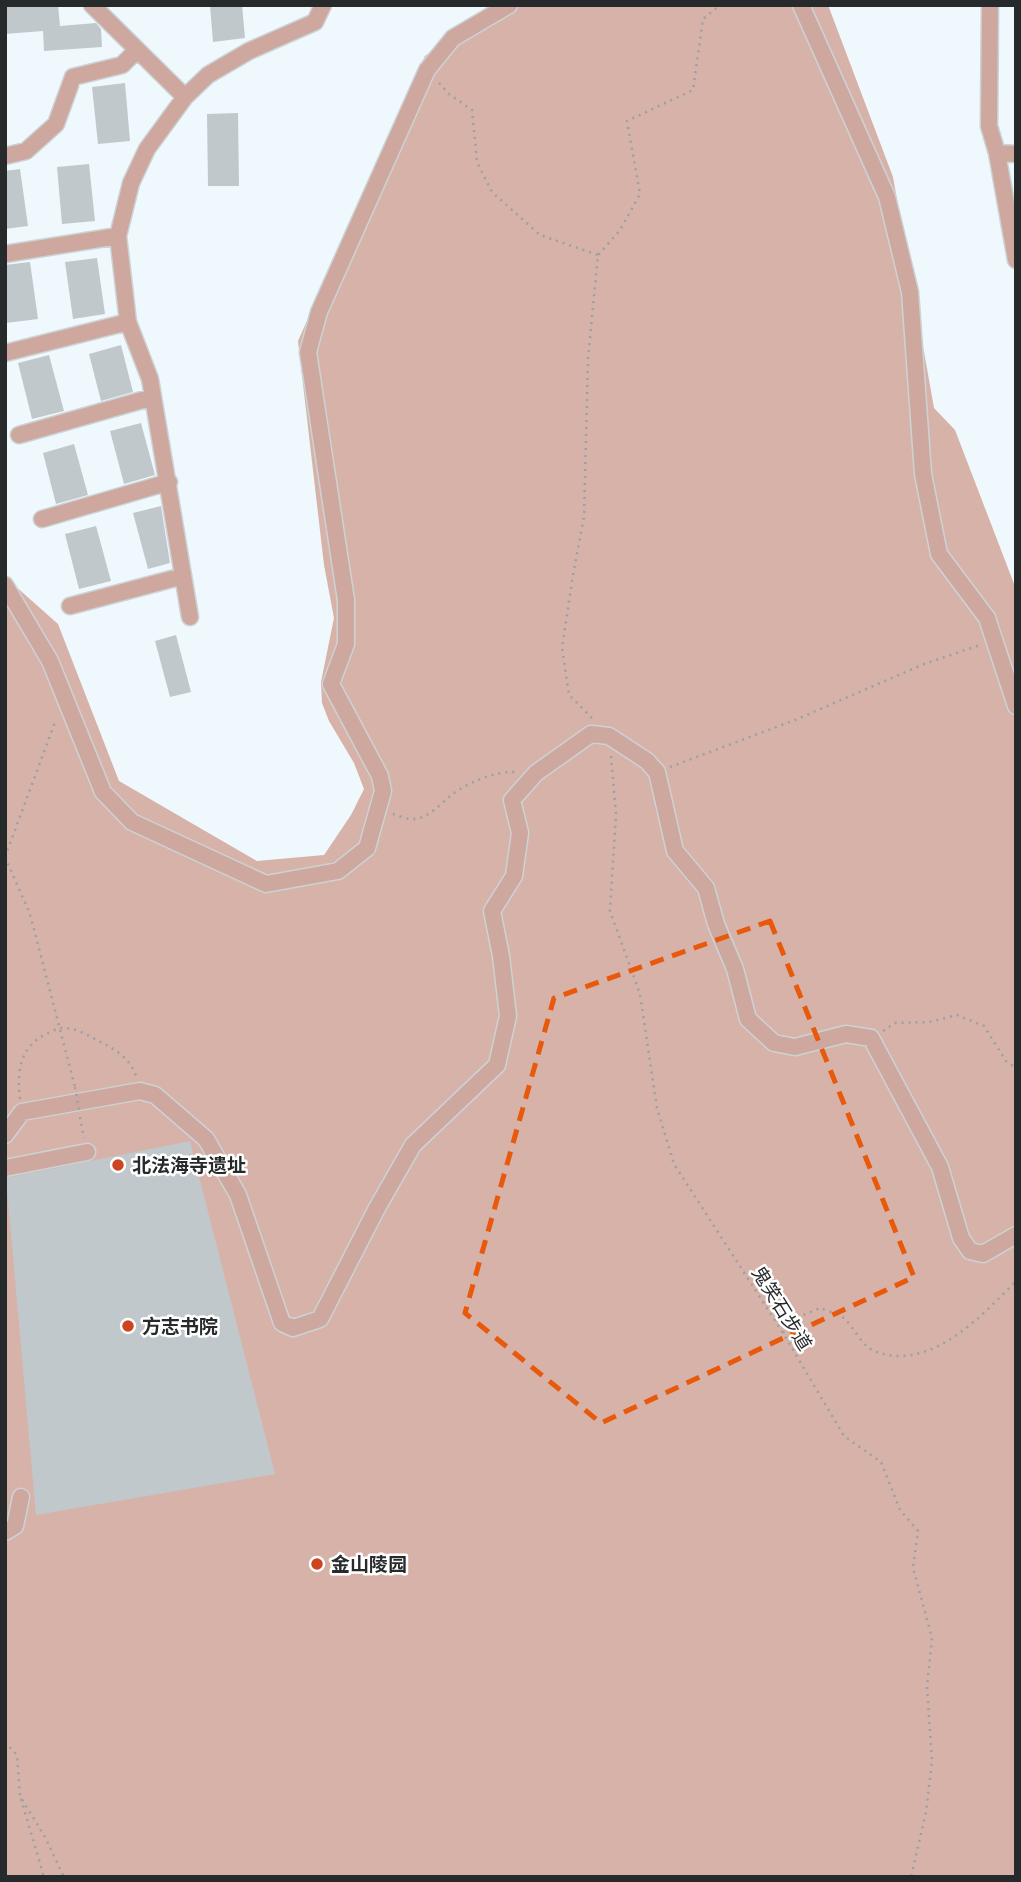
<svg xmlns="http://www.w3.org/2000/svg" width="1021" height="1882" viewBox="0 0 1021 1882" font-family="'IBM Plex Sans','Noto Sans SC',sans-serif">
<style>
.forest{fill:#d7b2a9}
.building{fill:#c0c8cc}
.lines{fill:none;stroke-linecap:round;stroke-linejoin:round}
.minor-casing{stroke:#cbd3d6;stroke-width:19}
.path{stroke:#9aa1a3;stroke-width:2.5;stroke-dasharray:2 5;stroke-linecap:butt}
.minor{stroke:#cea89e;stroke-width:16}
.path-bridge{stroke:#9aa1a3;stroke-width:2.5;stroke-dasharray:2 5;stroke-linecap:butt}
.marked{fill:none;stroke:#e8590c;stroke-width:5;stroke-dasharray:14 9;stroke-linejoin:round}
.poi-dot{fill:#ce4421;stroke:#fff;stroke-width:2.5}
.labels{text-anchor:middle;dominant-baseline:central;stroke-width:5;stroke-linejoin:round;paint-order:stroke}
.poi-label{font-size:19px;font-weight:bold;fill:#272a2b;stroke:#fff;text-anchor:start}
.street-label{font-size:19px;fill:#272a2b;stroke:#fff}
</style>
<rect width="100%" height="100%" fill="#eff8fc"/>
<path class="forest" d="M495,5H828L893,177L934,408L955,430L1016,589V1877H5V577L58,624L119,781L257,861L324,855L351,815L364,789L354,763L329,721L322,703L321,682L334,618L324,565L298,341L425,56Z"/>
<path class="building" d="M5,5H58L60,26L96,23L101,29L102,47L44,51L43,31L5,34Z
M210,5H242L245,38L213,42Z
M125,83L130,141L98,144L92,87Z
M238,113L239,186H208L207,114Z
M89,164L95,221L62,224L57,167Z
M20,169L28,226L5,229V171Z
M97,258L105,314L73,319L65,262Z
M30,262L38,319L6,323L5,265Z
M121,345L133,392L101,401L89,354Z
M49,355L64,411L32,419L18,363Z
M141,423L155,475L124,484L110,431Z
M74,444L88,495L56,504L43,453Z
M161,506L170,563L148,569L133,513Z
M96,526L111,581L79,589L65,534Z
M176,635L191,692L170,697L155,641Z
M190,1141L275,1474L36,1515L6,1178Z"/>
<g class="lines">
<g class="minor-casing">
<path id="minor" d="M92,5L185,97
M801,5L887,197L910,292L923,474L939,554L987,618L1016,706
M990,5L989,126L997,153L1016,260
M997,153L1016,154
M5,156L26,151L56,124L73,77L122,65L137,50
M5,254L118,236
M5,353L128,322
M19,435L153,397
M42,519L169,482
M5,585L50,661L103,792L132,822L266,884L338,871L367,848L383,791L380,776L331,684L346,644V600L308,352L319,312L427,70L453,38L509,5
M70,606L183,576
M190,617L150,379L128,322L118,236L131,183L147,149L185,97L208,75L249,51L315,22L323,5
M5,1135L22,1112L140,1091L155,1095L206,1139L238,1195L282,1323L293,1328L320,1319L377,1208L413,1145L497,1065L508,1016L501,956L492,911L514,876L520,833L512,800L536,773L591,734L609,736L647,761L657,772L675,851L706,888L716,924L735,969L748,1019L774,1043L795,1047L846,1034L871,1038L940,1167L961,1238L970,1251L983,1254L1016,1235
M5,1168L87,1152
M5,1532L15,1526L21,1497"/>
</g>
<path class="path" d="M439,83L449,94L472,110L477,162L492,192L540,235L598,255
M592,718L569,695L562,648L573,575L584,517L588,359L598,255L620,230L640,194L627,121L693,90L703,19L720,5
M611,756L616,814L610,911L640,994L657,1108L674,1164L783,1333L844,1436L881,1462L900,1510L918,1531L913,1568L932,1638L927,1687L932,1761L926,1812L911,1877
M670,767L795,720L924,664L980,645
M393,814C399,816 408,820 414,819C429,818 439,805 450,796C467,783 494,771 515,772
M5,857L30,914L75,1087
M5,857L54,725L59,721
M883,1031L895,1023L929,1022L957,1015L984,1026L1006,1061L1016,1068
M20,1099C17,1071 19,1048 46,1034C51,1032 57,1028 61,1028C75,1027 90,1036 102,1043C117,1050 131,1060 136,1076
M80,1117L84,1138
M783,1333L796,1318L820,1308C828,1311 839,1314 845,1319C854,1328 862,1346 874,1351C929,1373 981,1317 1016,1281
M5,1742L17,1755L20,1796L45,1837L64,1877
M21,1799L44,1877"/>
<use href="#minor" class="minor"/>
<path class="path-bridge" d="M75,1087L79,1110"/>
</g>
<path class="marked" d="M770,921L914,1277L601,1423L465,1313L554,998Z"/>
<g class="poi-dot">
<circle cx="118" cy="1165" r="7"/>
<circle cx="128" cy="1326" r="7"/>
<circle cx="317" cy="1564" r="7"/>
</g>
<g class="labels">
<g class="poi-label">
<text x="132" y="1165">北法海寺遗址</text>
<text x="142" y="1326">方志书院</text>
<text x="331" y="1564">金山陵园</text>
</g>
<g class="street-label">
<text transform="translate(782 1308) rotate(58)">鬼笑石步道</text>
</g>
</g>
<rect width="1021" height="1882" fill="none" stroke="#272a2b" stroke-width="14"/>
</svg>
